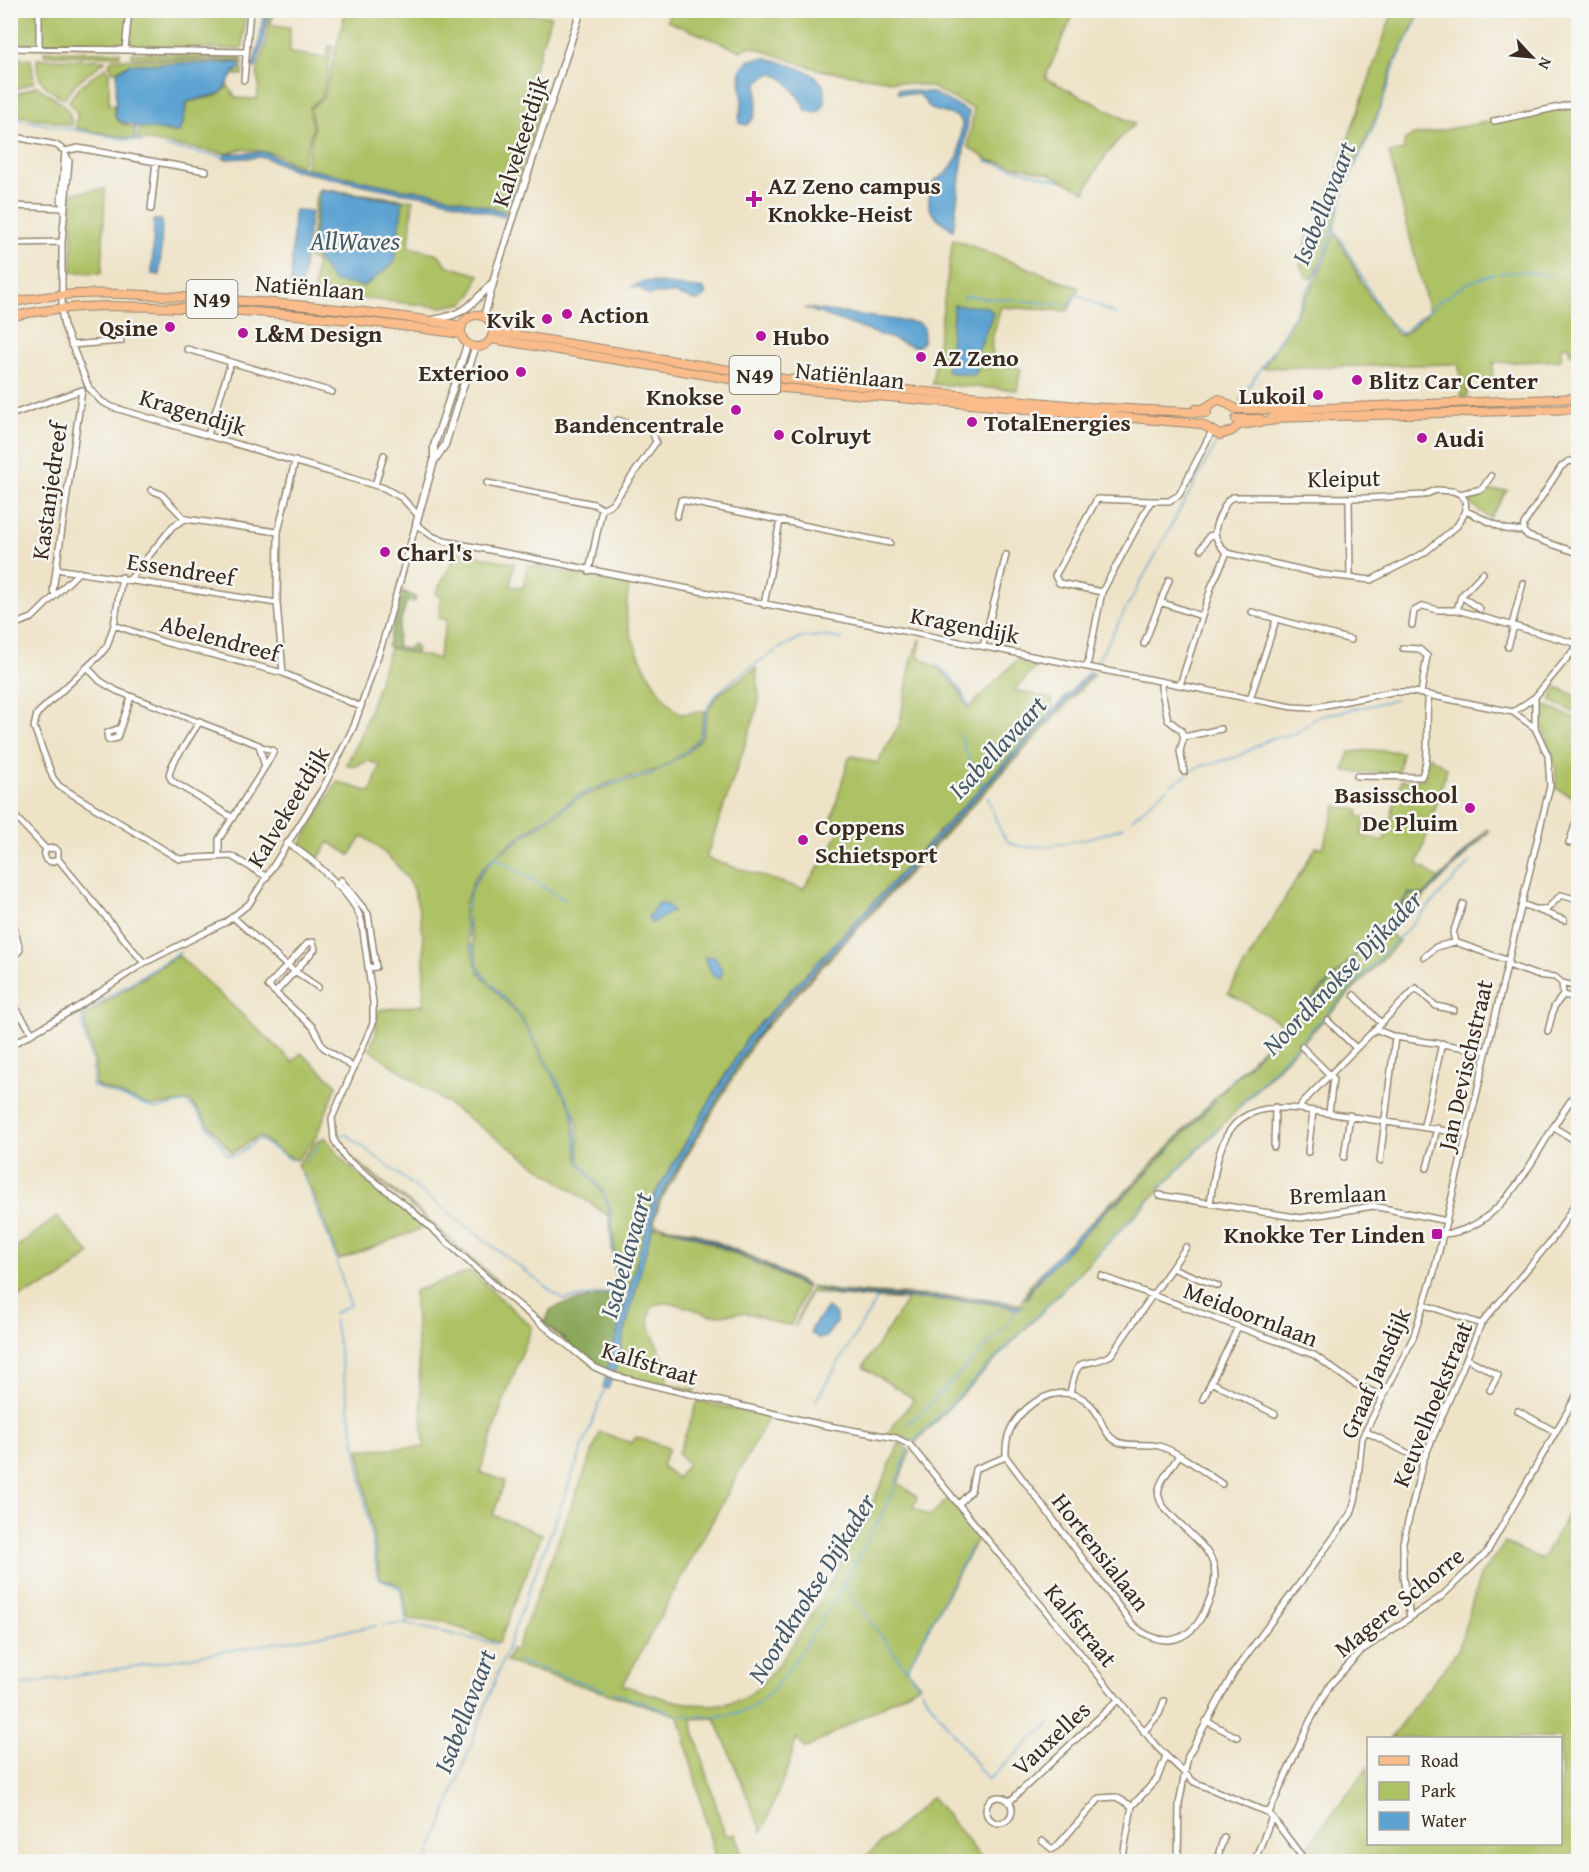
<svg xmlns="http://www.w3.org/2000/svg" width="1589" height="1872" viewBox="0 0 1589 1872" font-family="'Gentium Book Plus',serif">
<style>
.green{fill:#adc165;stroke:#747642;stroke-width:1.5;fill-rule:evenodd}
.forest{fill:#8aa75a;stroke:#62683c;stroke-width:1.5}
.water{fill:#5ca3d2;stroke:#4c6678;stroke-width:1.5}
.lines{fill:none;stroke-linecap:round;stroke-linejoin:round}
.stream{stroke:#5ca3d2;stroke-width:1.5}
.minor-casing{stroke:#948672;stroke-width:8}
.tertiary-casing{stroke:#948672;stroke-width:9}
.primary-casing{stroke:#948672;stroke-width:10}
.minor{stroke:#fff;stroke-width:5}
.tertiary{stroke:#fff;stroke-width:6}
.primary{stroke:#fabc8b;stroke-width:8}
.poi-dot{fill:#b5179e;stroke:#f6f6f2;stroke-width:2}
.labels{text-anchor:middle;dominant-baseline:central;stroke-width:5;stroke-linejoin:round;paint-order:stroke}
.shield{fill:#f6f6f2;stroke:#73675e;stroke-width:1.5}
.shield-label{font-size:22px;font-weight:bold;fill:#3b2a1e}
.street-label{font-size:24px;fill:#3b2a1e;stroke:#f6f6f2}
.poi-label{font-size:24px;font-weight:bold;fill:#3b2a1e;stroke:#f6f6f2;text-anchor:start}
.water-label{font-size:26px;font-style:italic;fill:#485a66;stroke:#f6f6f2}
</style>
<rect width="100%" height="100%" fill="#f6f6f2"/>
<filter id="ink" filterUnits="userSpaceOnUse"><feTurbulence type="fractalNoise" baseFrequency=".0167" numOctaves="2"/><feDisplacementMap in="SourceGraphic" scale="12" xChannelSelector="R" yChannelSelector="G"/><feConvolveMatrix kernelMatrix="1 2 1 2 8 2 1 2 1" color-interpolation-filters="sRGB"/></filter>
<filter id="wash" filterUnits="userSpaceOnUse"><feTurbulence type="fractalNoise" baseFrequency=".008" numOctaves="4" result="noise"/><feDisplacementMap in="SourceGraphic" scale="24" xChannelSelector="R" yChannelSelector="G"/><feGaussianBlur stdDeviation="1.35" result="paint"/><feColorMatrix in="noise" values="0 0 0 0 0 0 0 0 0 0 0 0 0 0 0 0 0 1.4 0 .05"/><feComposite in="paint" operator="in"/></filter>
<g filter="url(#wash)">
<rect width="100%" height="100%" fill="#eee3c7"/>
<path class="green" d="M514,10V14L551,16L529,85L547,91L506,212L431,192L402,189L305,168L314,128L310,109L324,97L345,14L335,11Z
M670,10L1075,11L1045,78L1135,124C1112,144 1098,164 1085,192L1051,174L988,160L968,147L974,109L931,87L820,70L750,46L741,51L667,21Z
M11,11H245L243,46L240,49L11,44Z
M270,11H273L271,25L290,27V53L326,58L329,46H333L322,96L309,108L313,127L301,167L273,153L242,149L227,154L136,139L141,126L173,133L181,131L188,102L217,96L228,86L236,98L257,99L259,85L257,73L266,45Z
M1393,11H1421L1393,64L1382,103L1344,188L1334,229L1313,278H1307L1300,265L1309,232L1316,231Z
M44,51L120,52V56L44,55Z
M132,53L239,54L243,59L132,57Z
M11,58L31,59L34,82L11,91Z
M37,59L105,60V61L75,84L64,99C46,88 36,82 37,59Z
M113,59L243,61L242,75H235L240,63L130,64L112,72L109,64Z
M106,67L109,74V106L114,105L115,117L121,123L135,128L133,139L76,128L77,113L69,101L79,87Z
M37,86C52,99 71,103 72,125L11,114V96Z
M1578,105V356L1570,354L1568,346L1561,347V360L1493,363L1492,380L1467,381V397H1461L1459,364L1263,368L1316,280L1335,233L1368,293L1397,334L1403,335L1429,312L1389,153L1404,150V141L1411,136Z
M105,189L102,273L72,272V193Z
M320,189L413,200L409,247L438,254L448,266L479,275L472,294L464,303L441,307L314,293L316,261L309,259L316,195Z
M953,239L1079,288L1068,311L1000,307C999,327 982,345 999,363L1021,369L1017,390L932,384Z
M1507,490L1490,518L1473,506L1470,499L1473,495H1483L1485,491Z
M454,551L514,563L510,586L523,588L528,565L629,585C628,596 625,608 627,618C631,644 659,702 682,714L705,711L699,737L687,750L660,769L613,781L578,796L512,842L488,862L474,879L465,904L464,915L470,947L479,973L520,1017L572,1110L578,1161L604,1195L608,1207L616,1284L610,1217L369,1049L376,1033L378,1010L423,1005C424,968 427,925 413,890C404,868 381,849 363,836L350,855L329,842L316,862L299,847L337,782L371,792L380,765L368,761L353,767L347,764L363,730L390,648L438,659L447,620L439,618L441,596L435,594L452,563Z
M921,639L918,656C941,668 959,683 968,709L1018,659L1040,663L1014,690L1053,699L1050,714L983,785L981,783L980,788L749,1035L655,1194L631,1290L622,1291L619,1288L610,1207L602,1190L579,1161L578,1124L573,1110L521,1016L484,976L478,966L466,912L471,890L484,870L496,856L579,798L614,784L650,775L688,752L702,737L709,707L720,693L756,668L759,700L755,716L706,858L803,889L830,851L838,832L832,817L849,758L853,756L877,763L900,723L912,657Z
M1092,673L1095,674L757,1037L661,1200L654,1222L657,1225L692,1231L760,1260L807,1285L791,1325C775,1326 760,1313 743,1313C733,1313 723,1316 712,1315C697,1312 650,1288 649,1318C649,1341 672,1360 666,1383L696,1390L693,1393L616,1374L614,1372L658,1201L751,1042ZM661,1227C713,1230 759,1266 805,1286L690,1234Z
M1557,687L1578,697L1573,712L1551,701Z
M1540,703L1578,720V799L1555,788C1561,753 1537,735 1540,703Z
M1372,750L1402,752L1398,774L1344,771L1349,752Z
M1429,756L1447,768L1418,864L1439,879L1487,829L1489,831L1487,834L1389,932L1399,942L915,1443L906,1437L887,1434L914,1399L863,1367L907,1300L836,1296L810,1292L795,1327L811,1286L838,1291L983,1298L1020,1304L1031,1283L1113,1200L1120,1197L1283,1027H1285L1270,1043L1311,1000L1286,1026L1228,993L1316,847H1323L1336,806L1359,810L1358,816L1366,818L1361,836L1384,841L1401,780L1413,781L1424,778ZM1170,1149L1121,1200L1112,1205L1034,1285L1027,1300L1036,1281L1111,1204L1120,1200ZM826,1291L983,1300L1021,1307L1019,1309L983,1302L837,1295Z
M178,955L293,1062L301,1053L337,1085L316,1137L297,1160L282,1153L259,1136L232,1153L190,1101L151,1106L95,1085C99,1055 85,1044 84,1016Z
M325,1137L346,1164L426,1227L339,1260L314,1195L297,1165L316,1142Z
M339,1142L352,1158L411,1204L501,1285L600,1367L590,1362L526,1309L410,1205L351,1160Z
M57,1217L90,1254L59,1279L17,1298L11,1289V1251Z
M471,1271L532,1327L502,1405L480,1472L505,1481L493,1515L542,1534L499,1643L445,1622L408,1619L402,1586L380,1578L359,1449L424,1447L414,1291Z
M698,1401L769,1417L623,1685C659,1697 701,1713 739,1700C786,1684 880,1493 899,1443L910,1451L898,1483L917,1497L913,1508L930,1516L949,1498L979,1535L907,1669L920,1685L805,1749L797,1738L787,1770L762,1832L715,1718L691,1719L725,1836L735,1834L744,1861H716L679,1716L506,1662L511,1649L516,1650L600,1432L632,1443L636,1437L669,1448L662,1466L677,1478L688,1464L678,1454Z
M1578,1498V1861H1313L1304,1851L1368,1767V1844H1560V1738H1390L1458,1650L1480,1576L1505,1543L1542,1559Z
M932,1797L984,1861H870L866,1856Z"/>
<path class="forest" d="M403,591L416,598L415,602L407,601L398,630L397,646L407,649L413,644L417,647L416,654L387,647Z
M616,1292L625,1302L608,1370L592,1362L544,1323L551,1309L564,1304Z"/>
<path class="water" d="M264,11H268L263,44L256,68L252,67L259,44Z
M768,58C788,65 827,71 825,97C825,105 823,109 817,113L807,111C798,98 787,73 769,74L758,82C755,97 761,116 746,125L739,123C738,116 741,111 742,104C743,83 729,56 768,58Z
M240,63V68L235,71L221,93L187,102L182,127L177,132L135,127L133,124L121,122L115,117L117,72L130,64Z
M898,89L933,93L969,112L953,230C933,214 921,212 934,181L947,173L959,155L962,122L956,116L931,109L920,95L898,93Z
M265,152L294,166L402,189L431,192L506,212L504,217L435,197L397,192L293,170L264,157L224,159L225,154Z
M320,190L403,201L394,263L365,286L334,282L312,252Z
M294,210L311,211L301,290L291,288Z
M154,220H162L160,275L152,274Z
M644,281L704,289L706,295L698,301L673,293L647,295L640,288L632,287Z
M954,305L987,307L993,313L978,352L977,372L973,375L947,372Z
M805,308L919,323L924,328L923,342L918,347L912,346Z
M1088,673H1092L771,1017L751,1042L658,1201L652,1224L656,1228H652L616,1366L608,1389L603,1387L655,1194L749,1035Z
M1487,831L1430,891L1422,896L1410,894L1395,915L1220,1094L1395,914L1409,893L1422,895L1429,890Z
M659,902L669,906L673,911L651,924L648,917Z
M704,957H715L723,971L720,979L713,976Z
M1215,1101L1121,1200L1112,1205L1037,1282L1025,1299C1040,1265 1084,1231 1111,1204L1120,1200Z
M661,1227L697,1234L769,1266L805,1286H801L768,1267L696,1236Z
M812,1288L837,1293L983,1300L1024,1307L1019,1309L983,1302L837,1295Z
M827,1308L836,1314V1323L825,1338H818L811,1333L812,1327Z"/>
<g class="lines">
<path class="stream" d="M10,118L142,142
M134,141L136,128
M166,147L224,157
M986,161L1061,181
M1335,229L1384,316L1401,334L1440,301L1468,283L1493,274
M1499,273L1528,272L1551,276
M963,299L964,296L1070,305L1075,293L1116,315
M1240,400L1287,328L1324,259L1345,188L1375,124L1395,65L1422,10
M937,664L957,684L969,706
M1096,664L1217,442
M961,735L964,747L982,786
M1171,785L1198,767L1237,757L1269,739L1296,733L1317,717L1395,700
M987,796C993,809 998,833 1009,842C1027,856 1104,836 1123,827
M1132,819L1167,788
M495,857L565,900
M469,937C457,876 495,855 540,824C557,812 574,798 593,790C612,782 631,780 650,774C662,771 671,762 681,755C714,732 696,723 713,699C724,683 784,643 802,638C816,635 829,637 843,639
M471,944L480,972L520,1016L573,1110L579,1161L602,1191L609,1207L618,1290L621,1294
M180,952L81,1014C83,1041 97,1058 92,1086L156,1109L186,1102L196,1110L228,1155H237L259,1139L292,1160
M1238,1107L1471,862
M339,1137L346,1134L563,1300L617,1291
M306,1162L320,1145
M303,1174L334,1252L350,1305L333,1314
M1159,1189L1217,1129
M1091,1261L1149,1199
M334,1319L378,1578L400,1588L407,1624
M816,1400L877,1299
M907,1423L918,1416L1010,1322L1017,1308
M914,1441L1078,1274
M843,1584L918,1685
M383,1625L407,1624L496,1644
M517,1661L605,1690
M907,1669L971,1547
M10,1687L376,1626
M921,1690L988,1780L1050,1723
M612,1692L671,1713
M681,1715C703,1717 733,1718 753,1707C790,1686 874,1533 894,1489C899,1477 903,1463 908,1450
M427,1862L605,1388"/>
</g>
</g>
<g filter="url(#ink)">
<g class="lines">
<g class="minor-casing">
<path id="minor" d="M39,10V48
M10,48L246,52
M125,50L129,10
M244,80L250,10
M1494,121L1578,103
M10,136L56,145L65,151L61,202L64,205
M65,151L78,148L206,171
M66,155L69,161L62,242V315L64,326L89,388L101,401L112,407L384,488L402,498L418,515
M11,206L64,208
M151,209L156,162
M10,239L14,243L62,242
M71,345L121,341
M187,349L332,392
M10,415L82,390
M208,435L231,362
M487,483L594,504L602,509
M375,485L384,455
M151,490L161,494L185,519
M1460,494L1465,500L1466,511L1505,529L1523,531L1528,536L1578,553
M1349,498L1350,577
M677,516L681,500L890,543
M1523,531L1524,524L1561,467L1569,461L1578,462
M1201,549L1209,536L1213,535
M1227,553C1206,534 1217,521 1228,500L1233,497L1369,498L1424,495L1436,490L1453,491L1460,494L1482,489L1491,476
M1227,553L1320,574L1371,580L1424,553L1457,526L1466,511
M56,569L277,603
M589,571L602,509L613,503L656,442L652,431L618,420
M122,577L114,625L164,642L283,673L361,707
M130,579L173,526L185,519L278,532
M1102,592L1059,583L1055,576L1097,499L1151,501
M56,595L53,591L82,390
M1461,596L1480,609
M1160,602L1201,616
M764,605L780,521
M1457,610L1461,596L1483,573
M1252,612L1351,640
M114,625L107,646L100,655L37,714L34,727L53,778L59,786L179,859L231,856L267,877
M1412,625L1414,611L1423,606L1438,610H1457L1578,644
M1512,625L1523,583
M10,626L32,618L79,572
M1144,644L1169,580
M983,646L1006,555
M1508,647L1514,626
M1403,648L1419,649L1427,656L1421,693
M87,667L100,681L117,691L259,745L265,767L219,839V855
M1087,667L1102,592L1151,501H1169L1179,495L1212,431
M283,673L277,603L278,532L295,461
M1162,682L1161,687L1168,720L1181,730L1184,737L1221,729
M1180,685L1212,585L1227,553
M1250,699L1276,620
M1513,712L1535,697L1578,645
M200,721L172,765L169,775L172,781L233,818
M120,728L107,733L108,740L117,738L131,697
M259,746L274,751L265,767
M1184,772L1180,751L1184,737
M1357,776L1421,777C1432,758 1424,719 1429,695
M10,811L46,849
M1577,819L1569,843H1578
M287,843C310,856 358,898 362,924L373,1002V1023L332,1118L334,1140L345,1158L409,1208L498,1288L594,1367L615,1376L668,1389L823,1425L896,1438L910,1445L1157,1747L1194,1782L1269,1813L1306,1862
M58,859L52,862L46,860L44,855L46,849L55,848L58,851V859L144,963
M336,885L341,880L368,914L376,967L368,968
M1463,904L1453,933L1455,942L1509,961
M1522,904L1564,920
M1538,909H1547L1561,895L1578,900
M10,913L20,950L10,960
M233,917L286,965L318,987
M1424,957L1436,947L1455,942
M1508,965L1536,975L1555,977L1562,983L1563,995
M1562,983L1578,987
M276,992L315,949L313,942L308,943L268,986L313,1027L323,1047L354,1068
M1354,995L1381,1023
M1563,995L1578,998
M10,999L32,1033
M1328,1021L1356,1048
M1375,1029L1395,1037L1487,1051
M1548,1031L1554,1007L1563,995
M10,1046L76,1008L144,963L226,922L249,904L323,788L354,726L383,641L416,524L432,536L444,541L1292,707L1311,708L1392,692H1413L1513,712L1535,728
M1302,1047L1333,1078L1329,1113
M1300,1109L1302,1103L1416,988L1436,1006L1454,1010
M1424,1125L1442,1043
M1553,1127L1578,1142
M1274,1147L1275,1107
M1308,1152L1313,1111
M1344,1157L1350,1115
M1380,1161L1395,1037
M1427,1168L1437,1128
M1159,1195L1301,1218L1373,1206L1447,1221
M1210,1203C1219,1141 1225,1101 1300,1109L1467,1134
M1444,1234C1511,1229 1541,1135 1578,1091
M1172,1268L1218,1286
M1101,1276L1314,1355L1353,1383L1382,1396
M1425,1305L1481,1324
M1468,1359L1498,1375L1490,1390
M1211,1382L1275,1414
M1070,1393C1079,1350 1081,1371 1111,1355L1186,1247
M1203,1399L1238,1327
M1518,1411L1556,1432
M1365,1431L1423,1461
M1006,1457L1132,1624C1143,1634 1155,1641 1170,1640C1186,1638 1198,1626 1204,1612C1228,1564 1210,1552 1175,1519C1169,1512 1161,1507 1159,1497C1155,1485 1172,1467 1178,1457
M959,1504L971,1491L975,1469L1006,1457C1005,1436 1011,1423 1026,1409C1046,1391 1076,1385 1094,1409C1103,1421 1103,1435 1118,1442C1131,1447 1145,1443 1159,1446C1180,1452 1203,1472 1222,1484
M1410,1617L1403,1577V1542L1423,1461L1481,1324L1555,1236L1578,1199
M1206,1721L1237,1737
M1144,1732L1159,1714L1164,1701
M986 1810a13 13 0 1 1 26 0a13 13 0 1 1-26 0Z
M1009,1802L1118,1700
M1269,1813L1309,1723L1330,1685L1361,1651L1442,1596L1487,1552L1578,1393
M1042,1841L1052,1849L1057,1846L1100,1798L1116,1797L1132,1806
M1122,1862L1132,1806L1157,1779L1166,1756
M1178,1862L1179,1804L1188,1756L1234,1672L1351,1514L1356,1497L1362,1438L1413,1338L1434,1272L1550,786L1548,756L1535,728V697
M1220,1862L1219,1852L1224,1837
M1254,1862L1272,1817"/>
</g>
<g class="tertiary-casing">
<path id="tertiary" d="M484,317L497,268L581,10
M432,320C464,315 471,306 492,283
M434,461L445,445L475,348
M416,524L434,461V446L467,345"/>
</g>
<g class="primary-casing">
<path id="primary" d="M10,303C72,288 135,294 198,298C287,303 374,311 462,326
M461 331a16 16 0 1 1 32 0a16 16 0 1 1-32 0Z
M10,317C74,302 138,306 202,309C289,313 375,321 461,334
M493,331L785,379L1089,407L1207,413
M492,339L783,388L1201,424L1220,435L1232,431L1239,425L1276,420
M1196,409H1203L1219,399L1236,409L1277,410L1578,398
M1272,418L1578,409
M1236,419H1260"/>
</g>
<use href="#minor" class="minor"/>
<use href="#tertiary" class="tertiary"/>
<use href="#primary" class="primary"/>
</g>
</g>
<g class="poi-dot">
<path d="M751 190h6v6h6v6h-6v6h-6v-6h-6v-6h6z"/>
<circle cx="567" cy="314" r="6"/>
<circle cx="547" cy="319" r="6"/>
<circle cx="170" cy="327" r="6"/>
<circle cx="243" cy="333" r="6"/>
<circle cx="761" cy="336" r="6"/>
<circle cx="921" cy="357" r="6"/>
<circle cx="521" cy="372" r="6"/>
<circle cx="1357" cy="380" r="6"/>
<circle cx="1318" cy="395" r="6"/>
<circle cx="736" cy="410" r="6"/>
<circle cx="972" cy="422" r="6"/>
<circle cx="779" cy="435" r="6"/>
<circle cx="1422" cy="438" r="6"/>
<circle cx="385" cy="552" r="6"/>
<circle cx="1470" cy="808" r="6"/>
<circle cx="803" cy="840" r="6"/>
<rect x="1431" y="1228" width="12" height="12" rx="3"/>
</g>
<g class="labels">
<g class="shield">
<rect x="186.5" y="280" width="51" height="38" rx="4.5"/>
<rect x="729.5" y="356" width="51" height="38" rx="4.5"/>
</g>
<g class="shield-label">
<text x="212" y="299">N49</text>
<text x="755" y="375">N49</text>
</g>
<g class="street-label">
<text transform="translate(520 141) rotate(-72)">Kalvekeetdijk</text>
<text transform="translate(310 287) rotate(5)">Natiënlaan</text>
<text transform="translate(850 375) rotate(6)">Natiënlaan</text>
<text transform="translate(193 412) rotate(17)">Kragendijk</text>
<text transform="translate(1344 478) rotate(-1)">Kleiput</text>
<text transform="translate(49 491) rotate(-82)">Kastanjedreef</text>
<text transform="translate(181 569) rotate(9)">Essendreef</text>
<text transform="translate(965 625) rotate(11)">Kragendijk</text>
<text transform="translate(220 638) rotate(15)">Abelendreef</text>
<text transform="translate(288 807) rotate(-59)">Kalvekeetdijk</text>
<text transform="translate(1465 1065) rotate(-77)">Jan Devischstraat</text>
<text transform="translate(1338 1194) rotate(-2)">Bremlaan</text>
<text transform="translate(1251 1314) rotate(21)">Meidoornlaan</text>
<text transform="translate(650 1363) rotate(17)">Kalfstraat</text>
<text transform="translate(1375 1373) rotate(-66)">Graaf Jansdijk</text>
<text transform="translate(1432 1404) rotate(-68)">Keuvelhoekstraat</text>
<text transform="translate(1101 1552) rotate(52)">Hortensialaan</text>
<text transform="translate(1399 1602) rotate(-39)">Magere Schorre</text>
<text transform="translate(1081 1625) rotate(51)">Kalfstraat</text>
<text transform="translate(1051 1738) rotate(-43)">Vauxelles</text>
</g>
<g class="poi-label">
<text x="768" y="185">AZ Zeno campus<tspan x="768" dy="28">Knokke-Heist</tspan></text>
<text x="579" y="314">Action</text>
<text x="535" y="319" text-anchor="end">Kvik</text>
<text x="158" y="327" text-anchor="end">Qsine</text>
<text x="255" y="333">L&amp;M Design</text>
<text x="773" y="336">Hubo</text>
<text x="933" y="357">AZ Zeno</text>
<text x="509" y="372" text-anchor="end">Exterioo</text>
<text x="1369" y="380">Blitz Car Center</text>
<text x="1306" y="395" text-anchor="end">Lukoil</text>
<text x="724" y="396" text-anchor="end">Knokse<tspan x="724" dy="28">Bandencentrale</tspan></text>
<text x="984" y="422">TotalEnergies</text>
<text x="791" y="435">Colruyt</text>
<text x="1434" y="438">Audi</text>
<text x="397" y="552">Charl's</text>
<text x="1458" y="794" text-anchor="end">Basisschool<tspan x="1458" dy="28">De Pluim</tspan></text>
<text x="815" y="826">Coppens<tspan x="815" dy="28">Schietsport</tspan></text>
<text x="1425" y="1234" text-anchor="end">Knokke Ter Linden</text>
</g>
<g class="water-label">
<text transform="translate(1323 203) rotate(-68)">Isabellavaart</text>
<text x="355" y="240">AllWaves</text>
<text transform="translate(997 747) rotate(-47)">Isabellavaart</text>
<text transform="translate(1342 972) rotate(-46)">Noordknokse Dijkader</text>
<text transform="translate(625 1255) rotate(-74)">Isabellavaart</text>
<text transform="translate(811 1588) rotate(-58)">Noordknokse Dijkader</text>
<text transform="translate(464 1711) rotate(-69)">Isabellavaart</text>
</g>
</g>
<rect width="1589" height="1872" fill="none" stroke="#f6f6f2" stroke-width="36"/>
<rect x="1367" y="1737" width="195" height="108" fill="#f6f6f2" stroke="#aba49d" stroke-width="1.5"/>
<rect x="1379" y="1756" width="30" height="9" fill="#fabc8b" stroke="#aba49d" stroke-width="1.5"/>
<text x="1421" y="1767" font-size="18" fill="#3b2a1e">Road</text>
<rect x="1379" y="1782" width="30" height="18" fill="#adc165" stroke="#aba49d" stroke-width="1.5"/>
<text x="1421" y="1797" font-size="18" fill="#3b2a1e">Park</text>
<rect x="1379" y="1812" width="30" height="18" fill="#5ca3d2" stroke="#aba49d" stroke-width="1.5"/>
<text x="1421" y="1827" font-size="18" fill="#3b2a1e">Water</text>
<g transform="translate(1532 57) rotate(116)" stroke="#f6f6f2" stroke-width="4.5" paint-order="stroke">
<path d="M0-4.5L10 22L0 15L-10 22Z" fill="#3b2a1e"/>
<text y="-9" font-size="16" font-weight="bold" text-anchor="middle" fill="#3b2a1e">N</text>
</g>
</svg>
